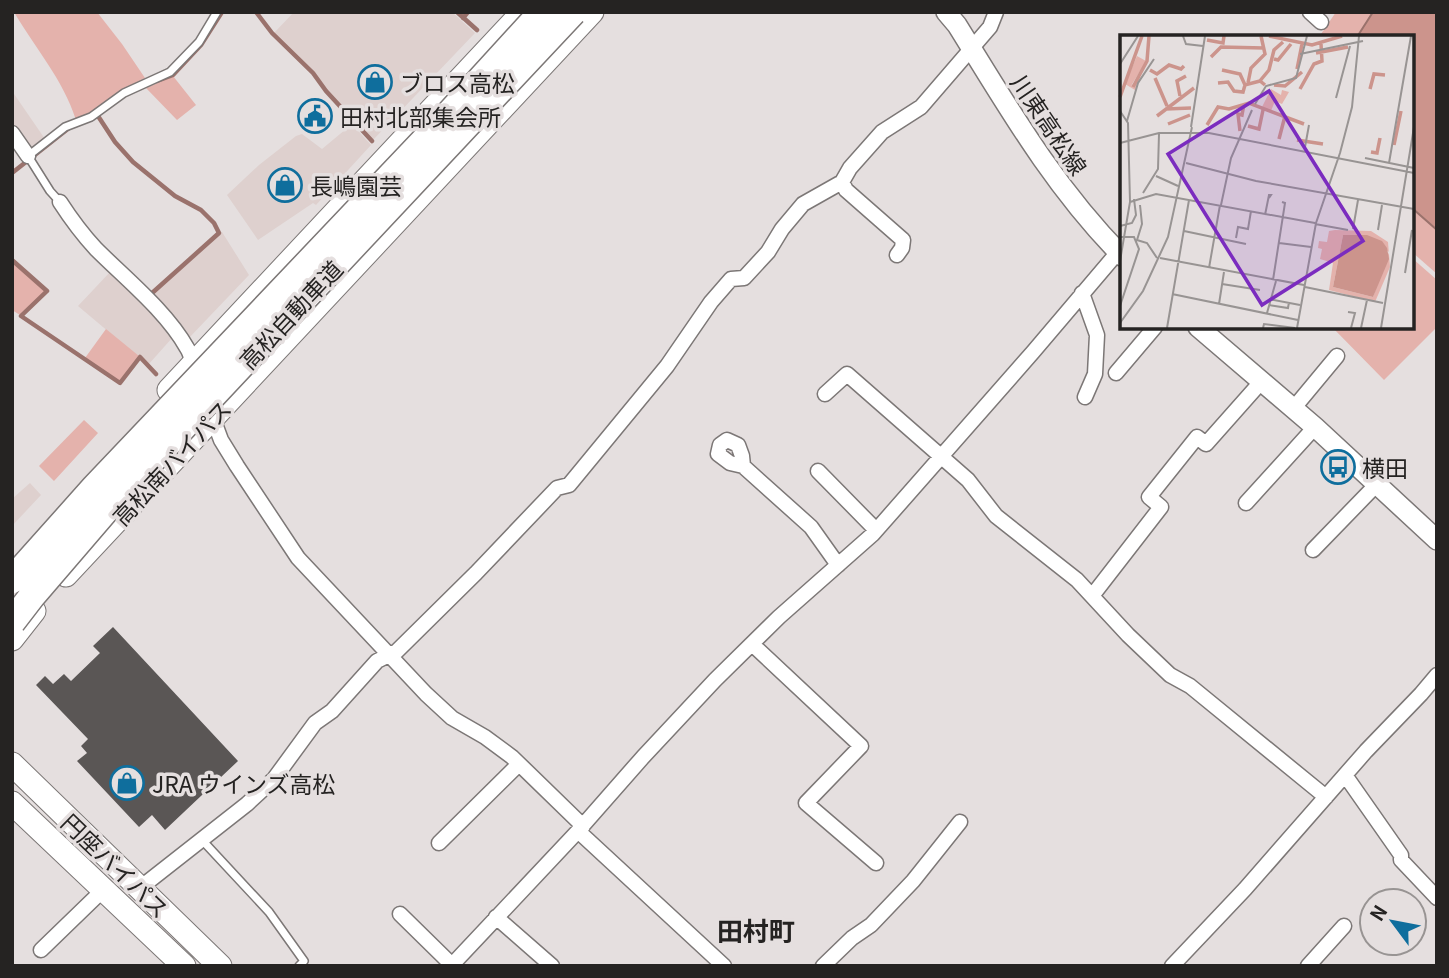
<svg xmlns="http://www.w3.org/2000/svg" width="1449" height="978" viewBox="0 0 1449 978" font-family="Georgia,'Noto Sans JP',serif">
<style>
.built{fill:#ded0ce}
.green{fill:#e4b2ac}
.water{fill:#cc948c;stroke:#9a726c;stroke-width:2}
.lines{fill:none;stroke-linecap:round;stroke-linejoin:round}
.stream{stroke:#9a726c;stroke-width:4.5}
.building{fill:#5a5655}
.service-casing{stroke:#7c7776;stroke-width:10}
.minor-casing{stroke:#7c7776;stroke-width:17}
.secondary-casing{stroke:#7c7776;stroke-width:22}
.trunk-casing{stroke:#7c7776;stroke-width:25}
.service{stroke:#fff;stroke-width:7}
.minor{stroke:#fff;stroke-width:14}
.secondary{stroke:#fff;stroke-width:19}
.trunk{stroke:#fff;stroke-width:23}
.motorway-bridge-casing{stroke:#7c7776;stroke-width:29;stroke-linecap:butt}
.motorway-bridge{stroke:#fff;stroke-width:26}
.labels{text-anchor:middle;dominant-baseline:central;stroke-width:7;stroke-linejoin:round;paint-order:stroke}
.poi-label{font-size:23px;fill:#252322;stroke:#e5dfdf;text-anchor:start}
.street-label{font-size:23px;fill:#252322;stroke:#e5dfdf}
.quarter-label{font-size:26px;font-weight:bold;fill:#252322;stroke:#e5dfdf}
.inset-river{fill:none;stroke:#cc948c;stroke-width:3.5}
.inset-road{fill:none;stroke:#989493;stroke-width:2}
.view{fill:#7b2cbf;fill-opacity:0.15;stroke:#7b2cbf;stroke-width:3.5}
.inset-edge{fill:none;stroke:#252322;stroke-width:3.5}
</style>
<rect width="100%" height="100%" fill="#e5dfdf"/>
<path class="built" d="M294,12H452L475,33L373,140L327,90L314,73L274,33Z
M12,91L45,139L29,150L12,124Z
M352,124L371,145L316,205L313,203L258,240L227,195L259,165L296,136L302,134L322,149Z
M222,232L249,275L188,339L152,294Z
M111,271L130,288L173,337L148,365L78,306Z
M30,483L41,495L12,526V499Z"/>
<path class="green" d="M14,12H97L122,44L145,78L119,92L90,114L76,120C63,79 35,48 14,12Z
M1336,12H1373L1357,37H1319Z
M173,76L196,105L177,120L146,88Z
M1412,208L1437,230V274L1412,252Z
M1412,258L1437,280V327L1384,380L1332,327H1412Z
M12,261L46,291L20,315L12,310Z
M106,329L139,356L120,382L85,358Z
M84,420L98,433L54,481L39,466Z"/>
<path class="water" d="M1373,12H1437V230L1412,208V37H1357Z"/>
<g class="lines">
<path class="stream" d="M256,12L272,33L313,73L326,91L372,141
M457,12L477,30
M463,18L468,12
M157,81L173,75L201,45L222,12
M98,116L115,142L133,162L175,196L201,210L214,223L219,233L151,294
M12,173L69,128
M12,260L47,291L21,316L120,383L140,357L156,374"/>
</g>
<path class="building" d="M113,627L238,761L165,830L152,815L139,827L77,761L87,753L81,746L88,739L36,685L45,676L53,684L64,674L71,681L100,653L93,646Z"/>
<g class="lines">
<g class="service-casing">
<path id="service" d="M60,202L50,191L28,156L65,127L91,117L124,93L170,72L199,42L217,12
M202,840L269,912L304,961L299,966"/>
</g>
<g class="minor-casing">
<path id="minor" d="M1310,12L1321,22
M12,133L28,156
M842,182L846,190L903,240L902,248L897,255
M60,202C71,219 83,235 96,249C126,279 166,311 187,348C191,354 192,362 195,368
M1082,293L1097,335L1095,374L1085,397
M1116,373L1155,327
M825,394L847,374L968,480L996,516L1077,580L1128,635L1170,675L1190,686L1326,797
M1293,409L1337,356
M211,413L221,440L237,466L298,558L426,694L452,718L485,737L512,757L583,826
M743,466L742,456L738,445L727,440L720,445L718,454L730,463L743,466L811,527L838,565
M818,471L876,530
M1246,503L1315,427
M1313,550L1377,484
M1092,596L1161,507L1149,497L1197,437L1206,444L1261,382
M752,644L861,746L806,803L876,863
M1345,775L1401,855V860L1437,898
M578,831L724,966
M439,843L519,764
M140,888L247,804L274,779L315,723L332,711L377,661L397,651L476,573L557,488L569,485L667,366L711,302L731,279L744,278L768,252L782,229L803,204L842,182L850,168L882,132L921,107L990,27L996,12
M400,914L452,965
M496,917L552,966
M41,950L103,890
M451,966L578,831L643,757L715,680L779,617L873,534L1033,352L1118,252
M823,966L852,938L871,925L913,881L960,822
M1172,966L1245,889L1366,751L1421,694L1437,675
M1308,966L1344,926"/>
</g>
<g class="secondary-casing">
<path id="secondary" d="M946,12L957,25C1008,107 1053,186 1122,256
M1198,327L1315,427L1437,540"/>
</g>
<g class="trunk-casing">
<path id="trunk" d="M169,390L523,12
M66,575L592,12
M12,639L34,611
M12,764L220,966
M12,803L184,966"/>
</g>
<use href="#service" class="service"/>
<use href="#minor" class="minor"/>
<use href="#secondary" class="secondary"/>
<use href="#trunk" class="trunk"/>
<g class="motorway-bridge-casing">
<path id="motorway-bridge" d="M12,580L95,487L437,127L542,12
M12,622L32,596L111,504L573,12"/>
</g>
<use href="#motorway-bridge" class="motorway-bridge"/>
</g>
<defs>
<g id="shop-ring" transform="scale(1.75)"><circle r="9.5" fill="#e5dfdf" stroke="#0f6e9d" stroke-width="1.5"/><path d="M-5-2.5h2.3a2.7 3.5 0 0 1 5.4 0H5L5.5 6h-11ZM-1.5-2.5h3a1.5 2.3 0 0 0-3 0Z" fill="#0f6e9d"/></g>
<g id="civic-ring" transform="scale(1.75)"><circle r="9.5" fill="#e5dfdf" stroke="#0f6e9d" stroke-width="1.5"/><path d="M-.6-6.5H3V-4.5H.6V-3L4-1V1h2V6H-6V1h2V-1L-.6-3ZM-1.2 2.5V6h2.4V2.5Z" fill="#0f6e9d"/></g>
<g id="bus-ring" transform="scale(1.75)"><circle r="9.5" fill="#e5dfdf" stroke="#0f6e9d" stroke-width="1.5"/><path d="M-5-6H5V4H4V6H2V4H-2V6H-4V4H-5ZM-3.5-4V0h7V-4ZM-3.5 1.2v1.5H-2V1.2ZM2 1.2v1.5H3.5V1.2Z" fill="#0f6e9d"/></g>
</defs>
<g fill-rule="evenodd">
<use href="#shop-ring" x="375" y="82"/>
<use href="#civic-ring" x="315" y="116"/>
<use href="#shop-ring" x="285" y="185"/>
<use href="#bus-ring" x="1338" y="467"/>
<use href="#shop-ring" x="127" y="783"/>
</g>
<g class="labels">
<g class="poi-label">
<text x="400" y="82">ブロス高松</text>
<text x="340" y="116">田村北部集会所</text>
<text x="310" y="185">長嶋園芸</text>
<text x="1362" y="467">横田</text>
<text x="152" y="783">JRA ウインズ高松</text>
</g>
<g class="street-label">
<text transform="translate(1050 124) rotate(56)">川東高松線</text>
<text transform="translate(290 314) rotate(-47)">高松自動車道</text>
<text transform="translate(171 462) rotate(-47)">高松南バイパス</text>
<text transform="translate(116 865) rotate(44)">円座バイパス</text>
</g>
<g class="quarter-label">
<text x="756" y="929">田村町</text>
</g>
</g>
<g transform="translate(1120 35)">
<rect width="294" height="294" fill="#e5dfdf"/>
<path d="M17,21L26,26L11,51L23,40L15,55L5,49ZM151,54L161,60L162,55L169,57L162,69L155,66L151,76L142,72ZM215,195L251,196L268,207L270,232L255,267L209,255L213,228L200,224L202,214L198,213L199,206L207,207L209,196ZM223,200H244L269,217L253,262L213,252Z" fill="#e4b2ac" fill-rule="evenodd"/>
<path d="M223,200H247L262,206L267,213L269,224L253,262L213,252Z" fill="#cc948c"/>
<path class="inset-river" d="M149,1L192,10L222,1M87,5L103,8L104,1M196,18L228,12M91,22L101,12L144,13M154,24L158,25L171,9M177,34L182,9M30,35L37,39L49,30L61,34L64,31M102,35L120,39L125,50L140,46L145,50M35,43L47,71M139,47L149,35L154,15L163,7M98,48L108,47L114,56L123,57L125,50M128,48L131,33L145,19L141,1M154,50L165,51L182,37M13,52L27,26L29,1M180,54L194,29L202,26L201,9M250,54L254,39L265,40M60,61L57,46L66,41M0,62L22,1M46,74L71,73M37,81L74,53M48,89L70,80M87,90L98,72L109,74L129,68L184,89M128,91L139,94L143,75M120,96L118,79L122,80L124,69M159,104L165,81M177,105L203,109M274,110L281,76M251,117L257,118L260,103"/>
<path class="inset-road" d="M63,1L66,9L83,11M180,19L243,6M0,29L18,1M216,63L230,11M135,69L146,51L176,43L187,1M0,76L8,88L10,167L0,226M7,86L18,48L34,24M71,92L85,1M0,108L39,98H89L294,138M185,112L189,90M220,118L232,72L239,1M245,123L294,133M66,128L136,146L294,174M269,128L291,1M36,141L58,151M23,158L38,134L39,99M10,167L36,159L195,188M20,170L22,189L17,205L27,208L37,223M101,170L111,123L132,75M145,180L149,160H151L149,163M195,189L228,195M0,191L12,188L16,180L14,164M233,194L238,165M258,195L262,170M64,196L126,209M0,202H14L19,214L0,271M116,203L118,192L128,194L131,176M159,208L191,212M40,223L184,250M89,233L100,170M285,238L292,195M153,245L165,168L162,167M102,249L140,255M185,252L263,268M52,259L178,285M149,264L180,270M99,269L104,237M149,270L168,273L169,267M228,277L235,278L231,293M147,278L156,246M0,288L23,256L48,202L72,92M47,293L69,165M143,293L144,289L175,293M177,293L196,188L220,118M241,293L247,265M261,293L294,92"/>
<path class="view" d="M149,56L243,206L142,270L48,119Z"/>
<rect width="294" height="294" class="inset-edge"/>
</g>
<rect width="1449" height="978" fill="none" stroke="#252322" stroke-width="28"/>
<g transform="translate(1393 922) rotate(302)"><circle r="33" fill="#e5dfdf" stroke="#989493" stroke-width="2"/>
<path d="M0-5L12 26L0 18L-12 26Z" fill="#0f6e9d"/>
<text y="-10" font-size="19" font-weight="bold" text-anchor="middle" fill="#252322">N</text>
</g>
</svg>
